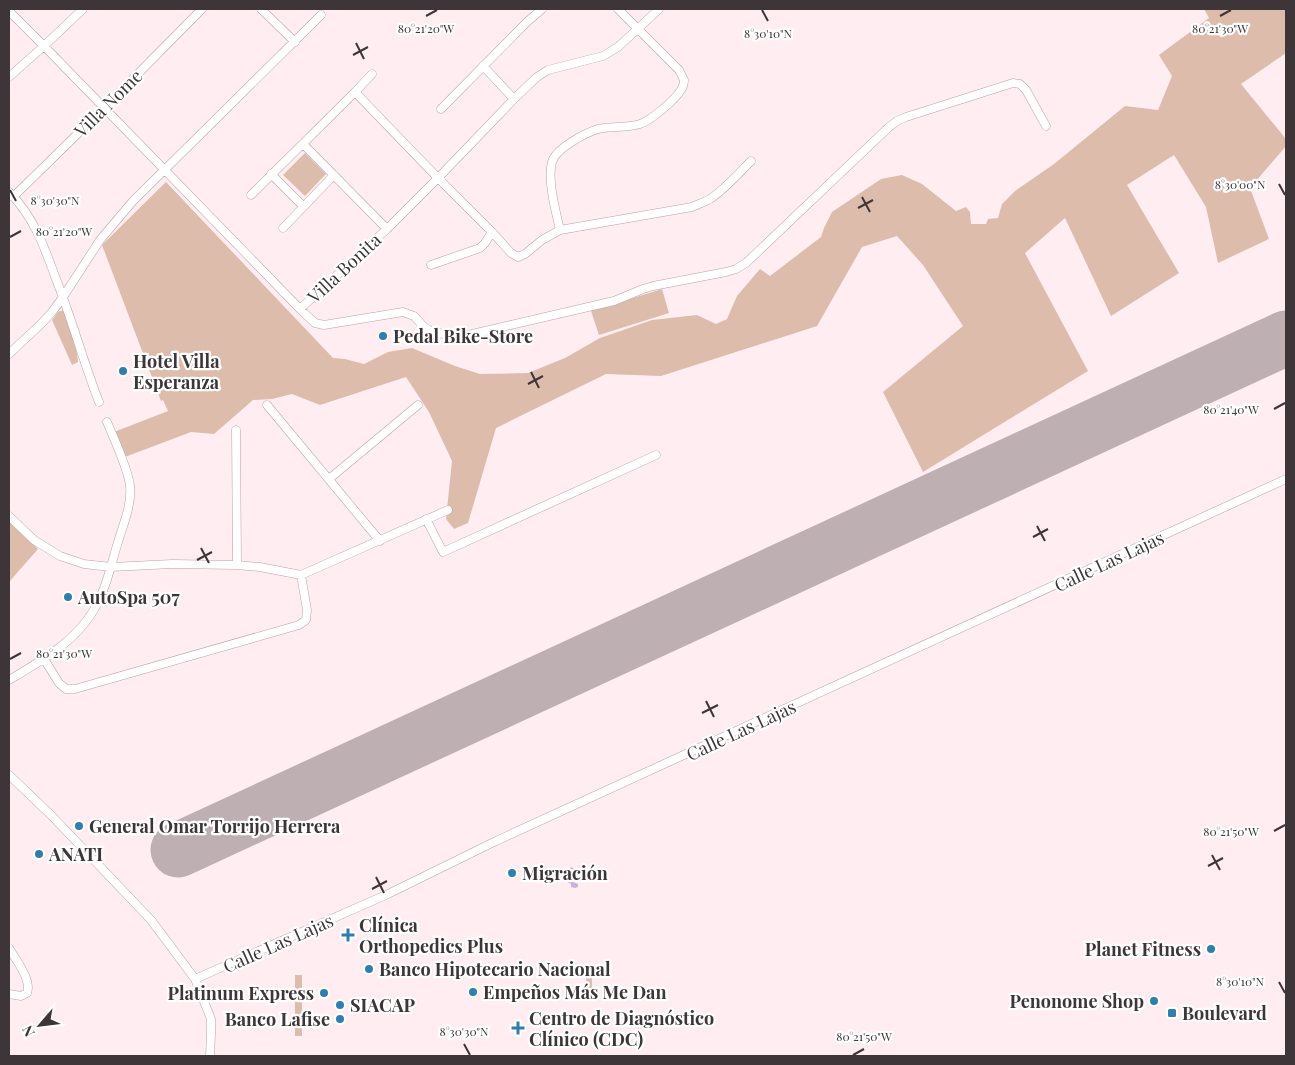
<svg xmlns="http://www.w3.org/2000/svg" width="1295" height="1065" viewBox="0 0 1295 1065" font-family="'Playfair Display',serif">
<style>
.green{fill:#ddbcac}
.water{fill:#c9b3d7}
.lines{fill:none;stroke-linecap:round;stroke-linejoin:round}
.runway{stroke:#beafb3;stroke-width:55}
.minor-casing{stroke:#b7a3a8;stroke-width:9}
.minor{stroke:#fff;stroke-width:8}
.ticks{fill:none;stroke:#3d3537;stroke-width:2}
.poi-dot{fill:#2e7eaf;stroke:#fff;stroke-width:2}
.labels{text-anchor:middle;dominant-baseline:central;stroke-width:4.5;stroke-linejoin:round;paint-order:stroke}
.street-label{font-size:18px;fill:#3d3537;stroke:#fff}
.poi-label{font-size:18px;font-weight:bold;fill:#3d3537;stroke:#fff;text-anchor:start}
.ticks-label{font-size:12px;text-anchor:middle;fill:#3d3537;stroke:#fff;stroke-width:4.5;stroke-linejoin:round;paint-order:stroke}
</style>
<rect width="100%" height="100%" fill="#ffedf2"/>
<path class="green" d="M1204,9H1286V53L1241,84L1286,139V146L1250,188L1269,239L1218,263L1206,207L1174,155L1127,185L1179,273L1111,316L1065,218L1025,253L1088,371L923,472L883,392L963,326L923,265L897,236L862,247L817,326L661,376L606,374L496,428L468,523L454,529L446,519L452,461L429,412L406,377L320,405L292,394L272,399L253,400L214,434L191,432L125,457L114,432L168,411L163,400L161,401L102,245L166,182L333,358L345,359L364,364L388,352L412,348L455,366L480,374L528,373L565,358L600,338L652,320L697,315L716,324L727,319L737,296L760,269L770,276L821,237L824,228L832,212L881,179L902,175L922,184L956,211L966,207L970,212L971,224H986L988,219L998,218L1002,204L1015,191L1054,164L1125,106L1158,110L1172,76L1159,55L1209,18Z
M305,153L326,174L305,196L283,175Z
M662,289L669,313L599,335L591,311Z
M66,309L76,346L78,362L72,365L52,320L58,312Z
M9,521L38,549L9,582Z
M592,966V996H586V967Z
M295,975H302V1036H295Z"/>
<path class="water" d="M571,867L573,868L575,874L574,877L571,878L573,882L578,884V887L575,888L571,887V884L566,881H562L560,878L562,873L565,874Z"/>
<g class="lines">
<path class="runway" d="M178,850L1286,338"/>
<g class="minor-casing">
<path id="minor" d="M261,9L295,42
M9,11L44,46L300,309L387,229L438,178L514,99L537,77L548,70L603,56L618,47L659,9
M483,66L514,99
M9,77L44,46L83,9
M355,92L438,178L492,232L511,253L518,257L525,254L542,240L560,230L692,207C698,204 705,202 710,199C724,190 739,173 751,161
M441,109L527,22L542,9
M303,144L387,229
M271,174L303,206
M9,192C34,217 44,246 56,279C72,319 83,361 99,402
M251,195L355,92L372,74
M13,197L104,108L202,9
M283,228L334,175
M560,230C556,212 547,180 552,162C555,149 585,133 598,129C611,126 627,128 640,124C650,121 675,100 681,90C683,87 684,83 684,80L679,70L618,9
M431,265L480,248L485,243L492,232
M300,309L315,323L324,325L403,312L414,316L424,327L432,332L456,336L468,335L614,301L643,289L653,286L726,272L736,269L746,263L889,127L897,121L906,117L1013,83L1020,84L1026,90L1046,126
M9,354L42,323L52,312L63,297L100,240L133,201L321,15
M267,405L380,541
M236,430L237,565
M329,479L418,405
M9,516L34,540L60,556L84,564L111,567L172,564L237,565L260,567L301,575L448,510
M426,519L443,552L656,455
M44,659L59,683L66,689H75L299,625L306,620L307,610L301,575
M9,680C43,660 82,638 99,600C108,582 112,561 118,542C123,525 132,505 130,486C128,468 114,439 107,422
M9,775L51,815L151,920L195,979L211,1019V1034L210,1056
M9,948C16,960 32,980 27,993L21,996L9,994
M195,979L388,894L496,841L1286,479"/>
</g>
<use href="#minor" class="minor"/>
</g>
<path class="ticks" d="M762,10L768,21M426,16L437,10M1220,16L1231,10M356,43L364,59M353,55L368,47M1279,184L1285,195M10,190L16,201M862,197L870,212M858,208L873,200M10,237L21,231M531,372L539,388M528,384L543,376M1274,409L1285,403M1037,526L1045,541M1033,537L1048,529M201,548L209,563M197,560L212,552M10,659L21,653M706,701L714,717M702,713L718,705M1274,831L1285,825M1212,855L1220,870M1208,866L1223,858M376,877L384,893M372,889L387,881M1279,982L1285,993M464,1044L470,1055M853,1055L864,1049"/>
<g class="poi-dot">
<circle cx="383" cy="336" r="5"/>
<circle cx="123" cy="371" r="5"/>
<circle cx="68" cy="597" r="5"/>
<circle cx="79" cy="826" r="5"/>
<circle cx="39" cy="854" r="5"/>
<circle cx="512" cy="873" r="5"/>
<path d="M345.5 927.5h5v5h5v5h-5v5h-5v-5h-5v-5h5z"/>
<circle cx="1211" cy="949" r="5"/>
<circle cx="369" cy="969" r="5"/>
<circle cx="473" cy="992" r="5"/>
<circle cx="324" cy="993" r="5"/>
<circle cx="1154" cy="1001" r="5"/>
<circle cx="340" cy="1005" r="5"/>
<rect x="1167" y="1008" width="10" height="10" rx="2.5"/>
<circle cx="340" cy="1019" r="5"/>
<path d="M515.5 1020.5h5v5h5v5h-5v5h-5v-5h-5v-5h5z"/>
</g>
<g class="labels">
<g class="street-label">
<text transform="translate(108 103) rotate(-45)">Villa Nome</text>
<text transform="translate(344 268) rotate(-43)">Villa Bonita</text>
<text transform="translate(1109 561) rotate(-25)">Calle Las Lajas</text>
<text transform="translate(741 730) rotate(-25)">Calle Las Lajas</text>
<text transform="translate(278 943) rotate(-24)">Calle Las Lajas</text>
</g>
<g class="poi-label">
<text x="393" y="336">Pedal Bike-Store</text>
<text x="133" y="361">Hotel Villa<tspan x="133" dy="21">Esperanza</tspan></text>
<text x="78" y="597">AutoSpa 507</text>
<text x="89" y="826">General Omar Torrijo Herrera</text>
<text x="49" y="854">ANATI</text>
<text x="522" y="873">Migración</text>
<text x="359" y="925">Clínica<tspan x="359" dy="21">Orthopedics Plus</tspan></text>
<text x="1201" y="949" text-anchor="end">Planet Fitness</text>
<text x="379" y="969">Banco Hipotecario Nacional</text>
<text x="483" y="992">Empeños Más Me Dan</text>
<text x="314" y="993" text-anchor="end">Platinum Express</text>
<text x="1144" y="1001" text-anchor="end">Penonome Shop</text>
<text x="350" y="1005">SIACAP</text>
<text x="1182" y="1013">Boulevard</text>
<text x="529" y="1018">Centro de Diagnóstico<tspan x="529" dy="21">Clínico (CDC)</tspan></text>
<text x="330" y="1019" text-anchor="end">Banco Lafise</text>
</g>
</g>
<g class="ticks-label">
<text x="426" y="33">80°21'20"W</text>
<text x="1220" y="33">80°21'30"W</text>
<text x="768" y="38">8°30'10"N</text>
<text x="1240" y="189">8°30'00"N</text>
<text x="55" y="205">8°30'30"N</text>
<text x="64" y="236">80°21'20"W</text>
<text x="1231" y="414">80°21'40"W</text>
<text x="64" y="658">80°21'30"W</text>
<text x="1231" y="836">80°21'50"W</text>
<text x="1240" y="986">8°30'10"N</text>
<text x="464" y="1036">8°30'30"N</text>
<text x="864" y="1041">80°21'50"W</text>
</g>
<rect width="1295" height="1065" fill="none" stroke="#3d3537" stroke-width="20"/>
<g transform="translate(40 1025) rotate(242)" stroke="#ffffff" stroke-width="4" paint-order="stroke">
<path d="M0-4L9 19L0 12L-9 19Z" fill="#3d3537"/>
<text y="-8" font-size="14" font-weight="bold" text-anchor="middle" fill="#3d3537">N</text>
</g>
</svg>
